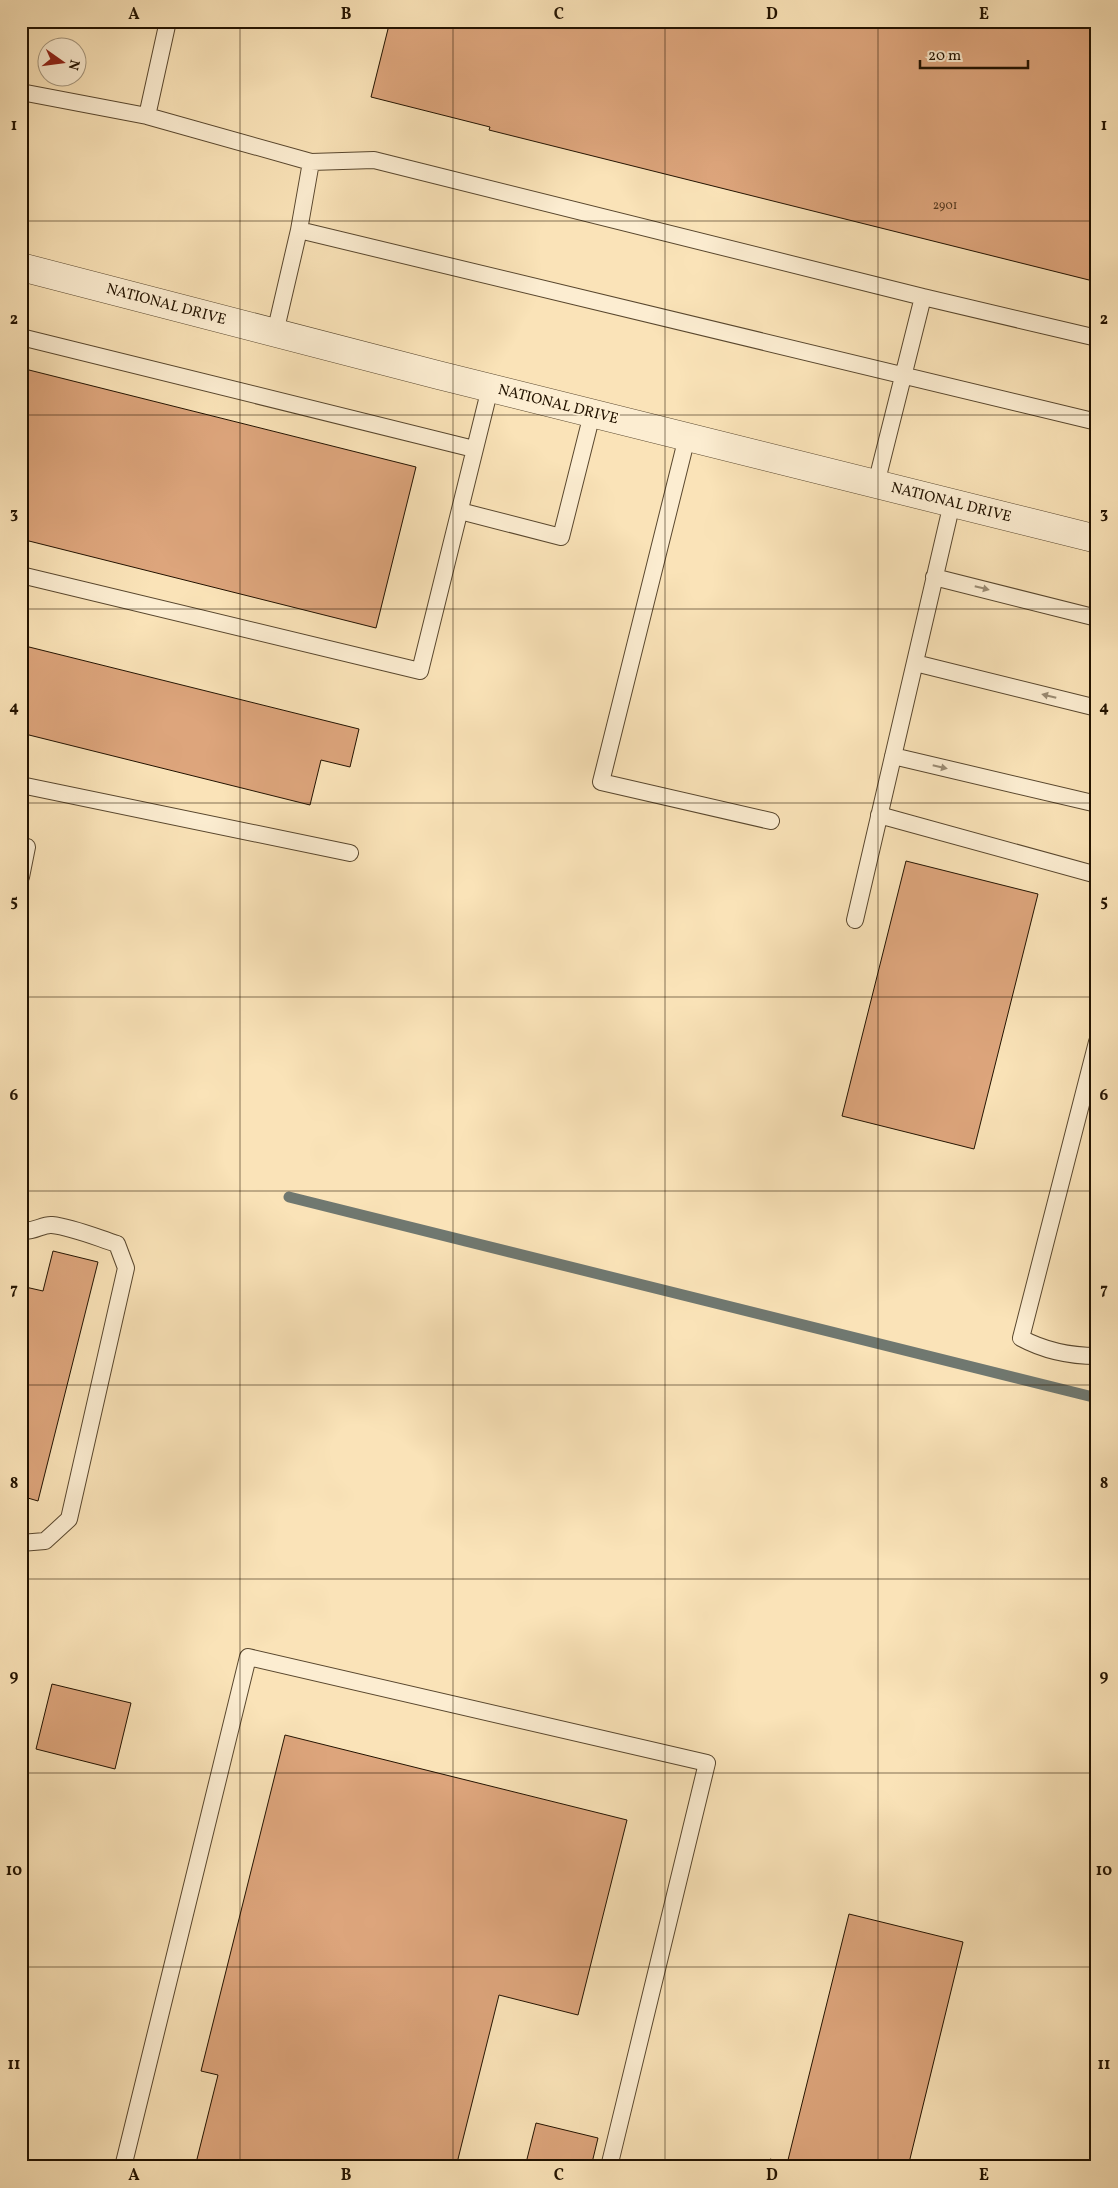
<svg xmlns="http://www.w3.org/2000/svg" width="1118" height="2188" viewBox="0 0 1118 2188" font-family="Vollkorn,serif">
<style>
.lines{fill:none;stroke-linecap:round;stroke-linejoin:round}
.stream{stroke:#707870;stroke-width:11}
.building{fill:#dda57c;stroke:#231300}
.service-casing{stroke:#59472e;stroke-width:18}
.minor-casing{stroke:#59472e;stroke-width:29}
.service{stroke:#fcedd1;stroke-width:16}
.minor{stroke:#fcedd1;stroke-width:28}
.oneway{fill:#9a8b73}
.grid{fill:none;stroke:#231300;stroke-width:1;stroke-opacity:0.55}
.labels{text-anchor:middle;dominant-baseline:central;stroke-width:4;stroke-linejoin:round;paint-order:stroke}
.number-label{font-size:12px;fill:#52381f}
.street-label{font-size:15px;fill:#231300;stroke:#fcedd1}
.neatline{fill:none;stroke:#231300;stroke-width:2}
.grid-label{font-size:16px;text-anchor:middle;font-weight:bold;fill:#231300}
</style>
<rect width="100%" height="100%" fill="#fae3b8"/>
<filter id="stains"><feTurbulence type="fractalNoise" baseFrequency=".004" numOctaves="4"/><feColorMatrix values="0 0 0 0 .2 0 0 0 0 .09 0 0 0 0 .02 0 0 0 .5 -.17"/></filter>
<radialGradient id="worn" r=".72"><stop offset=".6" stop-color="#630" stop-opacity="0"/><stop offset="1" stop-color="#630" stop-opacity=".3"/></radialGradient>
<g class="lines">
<path class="stream" d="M289,1197L1097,1398"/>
</g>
<path class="building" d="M390,21H1097V282L489,130L490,127L371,97Z
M21,368L416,467L376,628L21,539Z
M21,645L359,729L350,767L321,760L310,805L21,733Z
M906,861L1038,894L974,1149L842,1116Z
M53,1251L98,1262L38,1501L21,1496V1286L43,1291Z
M52,1684L131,1703L115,1769L36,1749Z
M285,1735L627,1820L578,2015L499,1995L456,2167H195L218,2075L201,2071Z
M849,1914L963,1942L908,2167H768L770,2159L787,2164Z
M536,2123L598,2138L591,2167H525Z"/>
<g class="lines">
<g class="service-casing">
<path id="service" d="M21,92L147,116L311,162L299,230L1097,422
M147,116L168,21
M311,162L374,160L923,297L1097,338
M275,333L299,230
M21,337L474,449
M687,437L601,782L771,821
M876,484L923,297
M460,511L561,537L592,414
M21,575L420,671L490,388
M934,577L1097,618
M915,663L1097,708
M893,756L1097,804
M21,785L350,853
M879,815L1097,875
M21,846L27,847L21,877
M855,920L952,503
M1097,1042L1021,1338C1045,1351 1069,1356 1097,1356
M21,1230C34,1233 42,1224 52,1225C72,1227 98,1238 117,1244L126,1268L69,1519L45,1541L21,1543
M123,2167L248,1657L707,1763L609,2167"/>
</g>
<g class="minor-casing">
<path id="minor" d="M21,267L438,375L1097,539"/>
</g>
<use href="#service" class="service"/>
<use href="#minor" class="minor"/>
</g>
<defs><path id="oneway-solid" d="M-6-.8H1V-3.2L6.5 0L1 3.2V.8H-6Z" transform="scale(1.25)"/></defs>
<g class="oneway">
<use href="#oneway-solid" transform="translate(982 588) rotate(14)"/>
<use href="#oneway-solid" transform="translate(1049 696) rotate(-166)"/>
<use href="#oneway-solid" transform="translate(940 767) rotate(13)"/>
</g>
<path class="grid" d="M240,21V2167M453,21V2167M665,21V2167M878,21V2167M21,221H1097M21,415H1097M21,609H1097M21,803H1097M21,997H1097M21,1191H1097M21,1385H1097M21,1579H1097M21,1773H1097M21,1967H1097"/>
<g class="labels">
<g class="number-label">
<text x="945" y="206">2901</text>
</g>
<g class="street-label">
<text transform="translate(166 305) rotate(15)">NATIONAL DRIVE</text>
<text transform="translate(558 405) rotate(14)">NATIONAL DRIVE</text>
<text transform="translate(951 503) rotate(14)">NATIONAL DRIVE</text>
</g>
</g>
<rect width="1118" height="2188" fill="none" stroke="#fae3b8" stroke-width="55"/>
<g transform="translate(62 62) rotate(104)"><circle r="24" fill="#fcedd1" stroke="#a5967d"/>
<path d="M0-4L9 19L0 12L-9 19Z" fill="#8f2418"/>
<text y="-8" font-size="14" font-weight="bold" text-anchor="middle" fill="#231300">N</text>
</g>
<path d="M920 60v8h108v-8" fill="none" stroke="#231300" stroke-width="2.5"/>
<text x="928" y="60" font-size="15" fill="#231300" stroke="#fcedd1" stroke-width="4" paint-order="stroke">20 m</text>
<rect x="28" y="28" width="1062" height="2132" class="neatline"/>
<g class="grid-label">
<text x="134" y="19">A</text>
<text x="346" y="19">B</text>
<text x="559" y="19">C</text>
<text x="772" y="19">D</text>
<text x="984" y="19">E</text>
<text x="14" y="130">1</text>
<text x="1104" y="130">1</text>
<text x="14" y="324">2</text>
<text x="1104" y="324">2</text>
<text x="14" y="518">3</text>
<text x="1104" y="518">3</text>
<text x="14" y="712">4</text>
<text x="1104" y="712">4</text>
<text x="14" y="906">5</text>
<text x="1104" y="906">5</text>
<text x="14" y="1100">6</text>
<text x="1104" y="1100">6</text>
<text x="14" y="1294">7</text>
<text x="1104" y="1294">7</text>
<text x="14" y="1488">8</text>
<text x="1104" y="1488">8</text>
<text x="14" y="1681">9</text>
<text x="1104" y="1681">9</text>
<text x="14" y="1875">10</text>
<text x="1104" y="1875">10</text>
<text x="14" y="2069">11</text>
<text x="1104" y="2069">11</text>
<text x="134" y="2180">A</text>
<text x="346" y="2180">B</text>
<text x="559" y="2180">C</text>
<text x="772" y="2180">D</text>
<text x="984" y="2180">E</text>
</g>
<rect width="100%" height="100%" filter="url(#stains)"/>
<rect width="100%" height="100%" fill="url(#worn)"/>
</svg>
